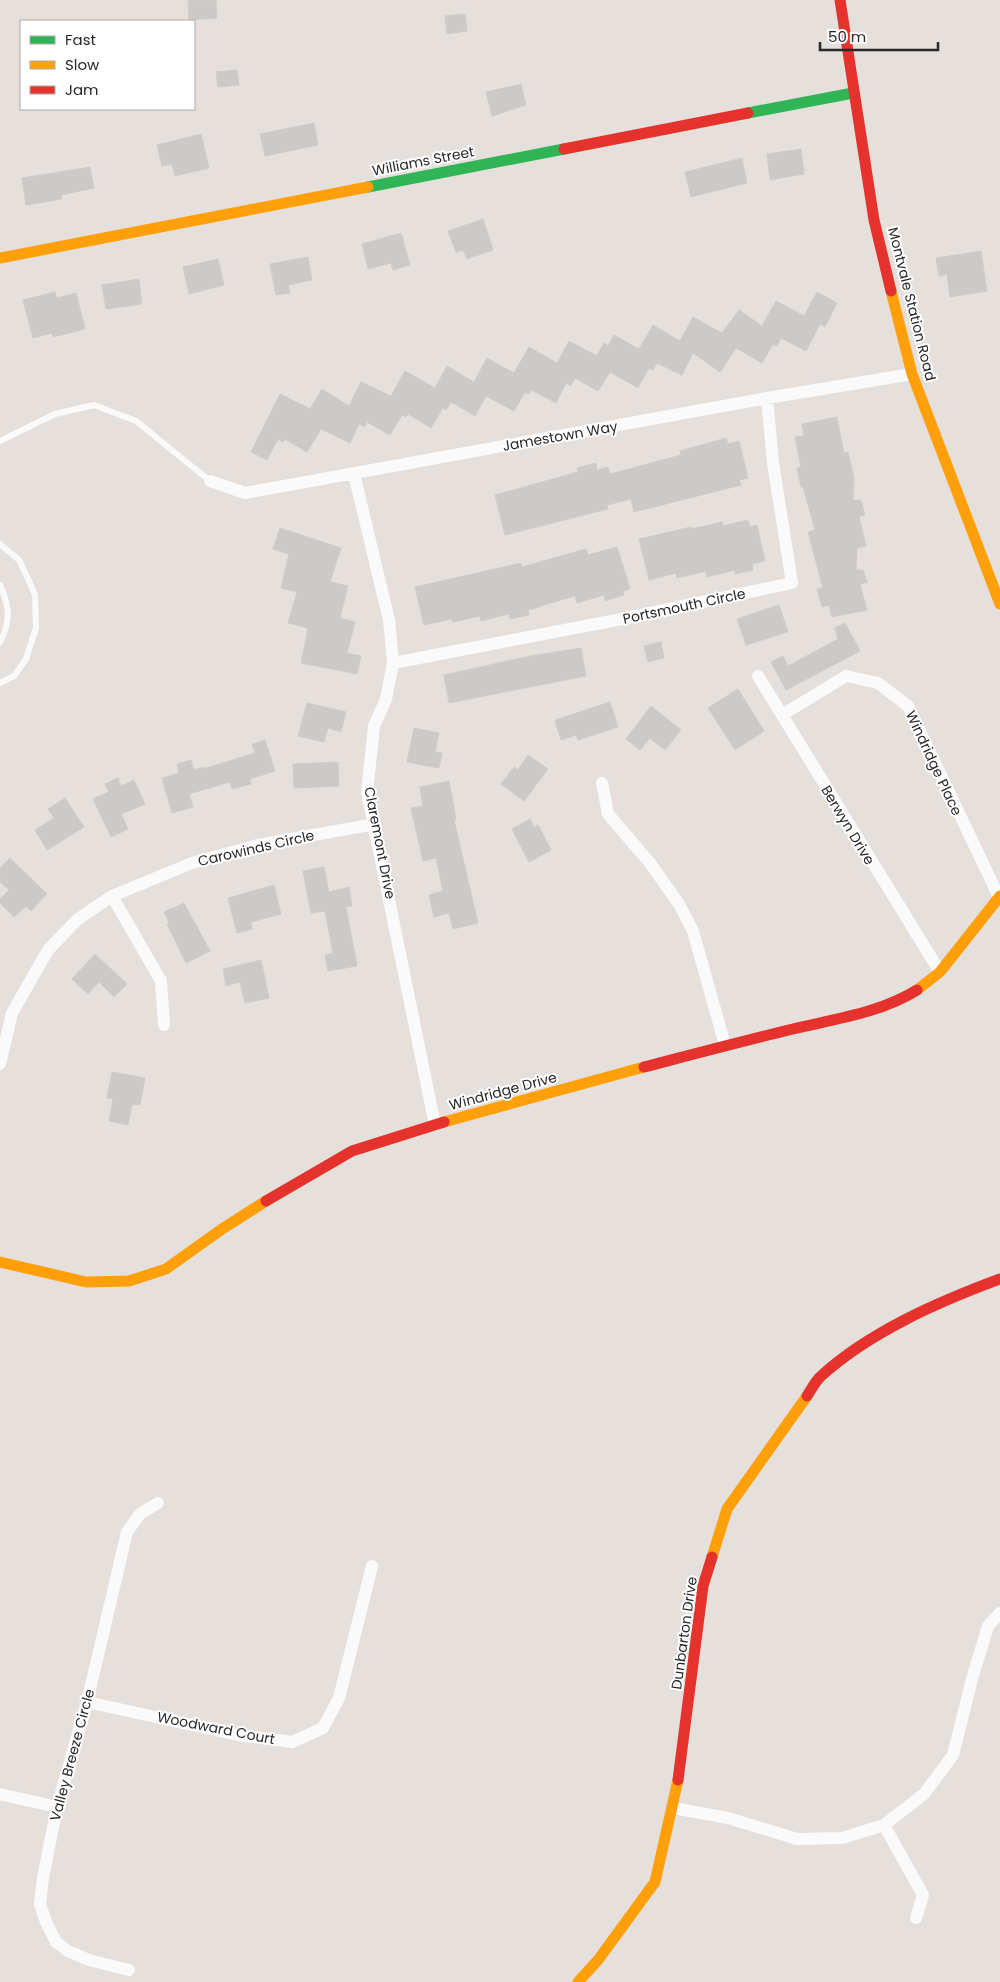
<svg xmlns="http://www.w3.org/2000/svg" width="1000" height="1982" viewBox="0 0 1000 1982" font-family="Poppins,sans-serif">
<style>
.building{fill:#ccc9c6;stroke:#d1ccc8}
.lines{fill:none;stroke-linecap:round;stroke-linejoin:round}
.lane{stroke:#fbfafa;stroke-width:6}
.street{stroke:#fbfafa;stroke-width:12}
.fast{stroke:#30b455;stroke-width:11}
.slow{stroke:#ff9f0a;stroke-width:11}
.jam{stroke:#e5322d;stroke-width:11}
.labels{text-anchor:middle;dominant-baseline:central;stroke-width:4;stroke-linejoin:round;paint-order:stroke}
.street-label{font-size:14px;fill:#272727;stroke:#fff}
</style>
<rect width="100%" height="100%" fill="#e6e0dc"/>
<path class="building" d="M188,0H216L217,18L189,20Z
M465,14L467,31L447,34L445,16Z
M237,70L239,85L218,87L216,72Z
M521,84L526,105L492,116L486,92Z
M314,123L318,145L265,156L260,134Z
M201,134L209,168L175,176L172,164L162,166L157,145Z
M801,149L804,174L770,180L767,154Z
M742,158L747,183L691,197L685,172Z
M90,167L94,188L61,195L62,199L26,205L22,178Z
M483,219L493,250L467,259L463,250L456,252L448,231Z
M401,233L410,265L393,270L391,263L368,269L362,244Z
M981,251L987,291L950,297L947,274L939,276L936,258Z
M308,257L312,280L288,285L290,293L276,295L270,264Z
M218,259L224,285L189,294L183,267Z
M139,279L142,304L106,309L102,285Z
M55,292L57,298L76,293L85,329L53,337L52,333L33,338L23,300Z
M817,292L837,303L825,327L820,324L806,351L781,338L777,346L773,344L762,363L736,348L720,372L693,353L682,375L657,363L653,370L649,368L638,388L610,372L598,391L575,378L571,386L566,383L556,403L531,390L529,394L525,392L514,411L486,396L475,416L451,402L446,410L443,408L431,428L408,414L406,417L402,415L390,435L367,422L365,427L359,424L350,443L321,429L307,452L285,439L283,442L278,439L267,460L251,452L280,394L310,409L322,389L349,406L361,382L391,396L405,371L435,388L447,366L474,382L487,358L514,373L529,347L557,363L569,341L597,356L604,343L608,346L614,335L639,349L653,325L680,341L693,317L722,333L739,310L762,326L776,301L804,316Z
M837,417L844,453L848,452L854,478L853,500H861L865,515L859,517L866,546L857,548L856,570H863L867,582L860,584L867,610L832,617L829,605L822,607L817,589L823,588L808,532L815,530L803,487H801L797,468L801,467L795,437L804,436L802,424Z
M726,438L728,444L739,441L748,478L739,480L741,485L634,512L631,499L607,505L608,509L505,535L495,495L578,472L577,468L596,463L597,470L608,467L610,474L681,455L680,451Z
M748,520L750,527L757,525L765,561L752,564L753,570L735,574V570L707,577L706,571L677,578L676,573L649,580L639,539L691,527V529L722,522L723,526Z
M280,528L341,548L330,582L348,586L340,618L355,622L347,653L361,656L357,674L301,663L308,628L288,623L297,592L281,588L289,554L273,549Z
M617,547L630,589L623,591L624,595L605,601L604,595L577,603L575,596L540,606V607L528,610L529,615L510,619L509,614L481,621L480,616L453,622L452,619L424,625L415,587L521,563L522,567L586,549L588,555Z
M779,605L788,632L746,645L737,619Z
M845,623L860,651L786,690L771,662L783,656L788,666L838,639L835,628Z
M661,642L664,658L648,662L644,646Z
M581,648L586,676L449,703L444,675L530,656Z
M738,689L764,731L735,750L708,708Z
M610,702L618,727L578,740L576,735L561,740L555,720Z
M307,703L346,712L341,732L328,728L324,742L298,736Z
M651,706L681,730L665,750L650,738L640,750L626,739Z
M414,728L439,733L435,752L442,753L439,768L407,762Z
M265,740L275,771L250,779L251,784L232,789L230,782L189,794L193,807L172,813L162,778L179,773L177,764L191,760L194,770L203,767V769L255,753L252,744Z
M528,755L548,769L524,801L501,784L514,767L518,770Z
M338,762L339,786L294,788L293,764Z
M118,778L121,786L134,780L145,804L121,814L128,829L111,837L93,799L109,792L105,784Z
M449,781L456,819L454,820L478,923L453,929L449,913L434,917L429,895L443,891L436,858L423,861L411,808L423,806L420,787Z
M65,798L84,827L47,850L35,830L54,818L48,809Z
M530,819L534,827L538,825L551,850L529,862L512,829Z
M10,858L47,894L31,911L26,906L14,917L0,903V899L9,890L0,882V868Z
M324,867L329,892L349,887L352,906L346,907L357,966L328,971L325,955L333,953L325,911L311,913L303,871Z
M274,885L281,914L251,922L252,929L237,933L228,898Z
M184,903L210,951L186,963L167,924L169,923L164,912Z
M95,954L127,984L114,997L99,982L88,994L72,979Z
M261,960L269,998L245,1003L240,982L226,986L223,969Z
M112,1072L145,1078L140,1105L132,1104L128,1125L109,1121L113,1099L107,1098Z"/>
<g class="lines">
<path class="lane" d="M0,441L55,414L94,405L136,421L210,481
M0,544L19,560L29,581L35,595L36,628L26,659L14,676L0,683
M0,585C10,607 11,621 0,642"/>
<path class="street" d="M354,474L389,620L393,663L386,699L374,726L367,792L435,1125
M210,481L245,493L767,398L912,374
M393,663L622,619L792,583L773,463L767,398
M758,676L940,972
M782,715L846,676L878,683L908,706L999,897
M602,783L608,814L650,863L679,904L693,931L725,1045
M112,896L161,981L164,1025
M0,1064L12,1013L48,950L78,919L112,896L192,863L258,845L375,824
M87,1702L238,1735L292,1742L323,1728L339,1698L372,1566
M0,1794L57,1807
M673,1808L728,1818L797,1839L842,1838L884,1825L924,1794L953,1755L972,1679L988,1626L1000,1613
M884,1825L923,1895L916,1918
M129,1970L89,1960L68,1951L56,1942L46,1922L40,1904L43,1878L57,1807L87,1702L127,1532L140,1514L158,1503"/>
<path class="fast" d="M748,113L853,93
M368,187L564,149"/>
<path class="slow" d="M0,258L368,187
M891,291L912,374L1000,604
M917,990L940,972L1000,896
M444,1122L644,1067
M0,1262L86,1282L129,1281L166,1269L222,1229L266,1201
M712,1557L727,1509L807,1396
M578,1982L598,1960L655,1882L678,1780"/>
<path class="jam" d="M840,0L874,220L891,291
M564,149L748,113
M644,1067C694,1054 743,1041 793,1029C835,1019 880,1013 917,990
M266,1201L352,1151L444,1122
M807,1396C811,1390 815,1382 820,1377C869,1332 938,1302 1000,1279
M678,1780L703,1586L712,1557"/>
</g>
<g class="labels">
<g class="street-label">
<text transform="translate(423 161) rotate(-11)">Williams Street</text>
<text transform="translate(912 304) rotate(76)">Montvale Station Road</text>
<text transform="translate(560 436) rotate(-10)">Jamestown Way</text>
<text transform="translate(684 606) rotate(-12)">Portsmouth Circle</text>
<text transform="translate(934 763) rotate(65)">Windridge Place</text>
<text transform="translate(848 825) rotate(59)">Berwyn Drive</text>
<text transform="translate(380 843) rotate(79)">Claremont Drive</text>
<text transform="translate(256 848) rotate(-13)">Carowinds Circle</text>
<text transform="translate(503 1091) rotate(-15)">Windridge Drive</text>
<text transform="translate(684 1633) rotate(-82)">Dunbarton Drive</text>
<text transform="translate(216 1728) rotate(11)">Woodward Court</text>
<text transform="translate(72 1755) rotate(-75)">Valley Breeze Circle</text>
</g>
</g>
<rect x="20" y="20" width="175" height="90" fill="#ffffff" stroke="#a9a9a9"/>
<rect x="30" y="36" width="25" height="8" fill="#30b455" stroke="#a9a9a9"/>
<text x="65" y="45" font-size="15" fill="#272727">Fast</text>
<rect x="30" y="61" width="25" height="8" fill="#ff9f0a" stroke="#a9a9a9"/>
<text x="65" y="70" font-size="15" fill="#272727">Slow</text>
<rect x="30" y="86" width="25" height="8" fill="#e5322d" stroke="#a9a9a9"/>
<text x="65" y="95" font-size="15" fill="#272727">Jam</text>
<path d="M820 42v8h118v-8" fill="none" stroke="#272727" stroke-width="2.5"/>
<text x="828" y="42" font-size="15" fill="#272727" stroke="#ffffff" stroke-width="4" paint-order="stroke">50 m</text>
</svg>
